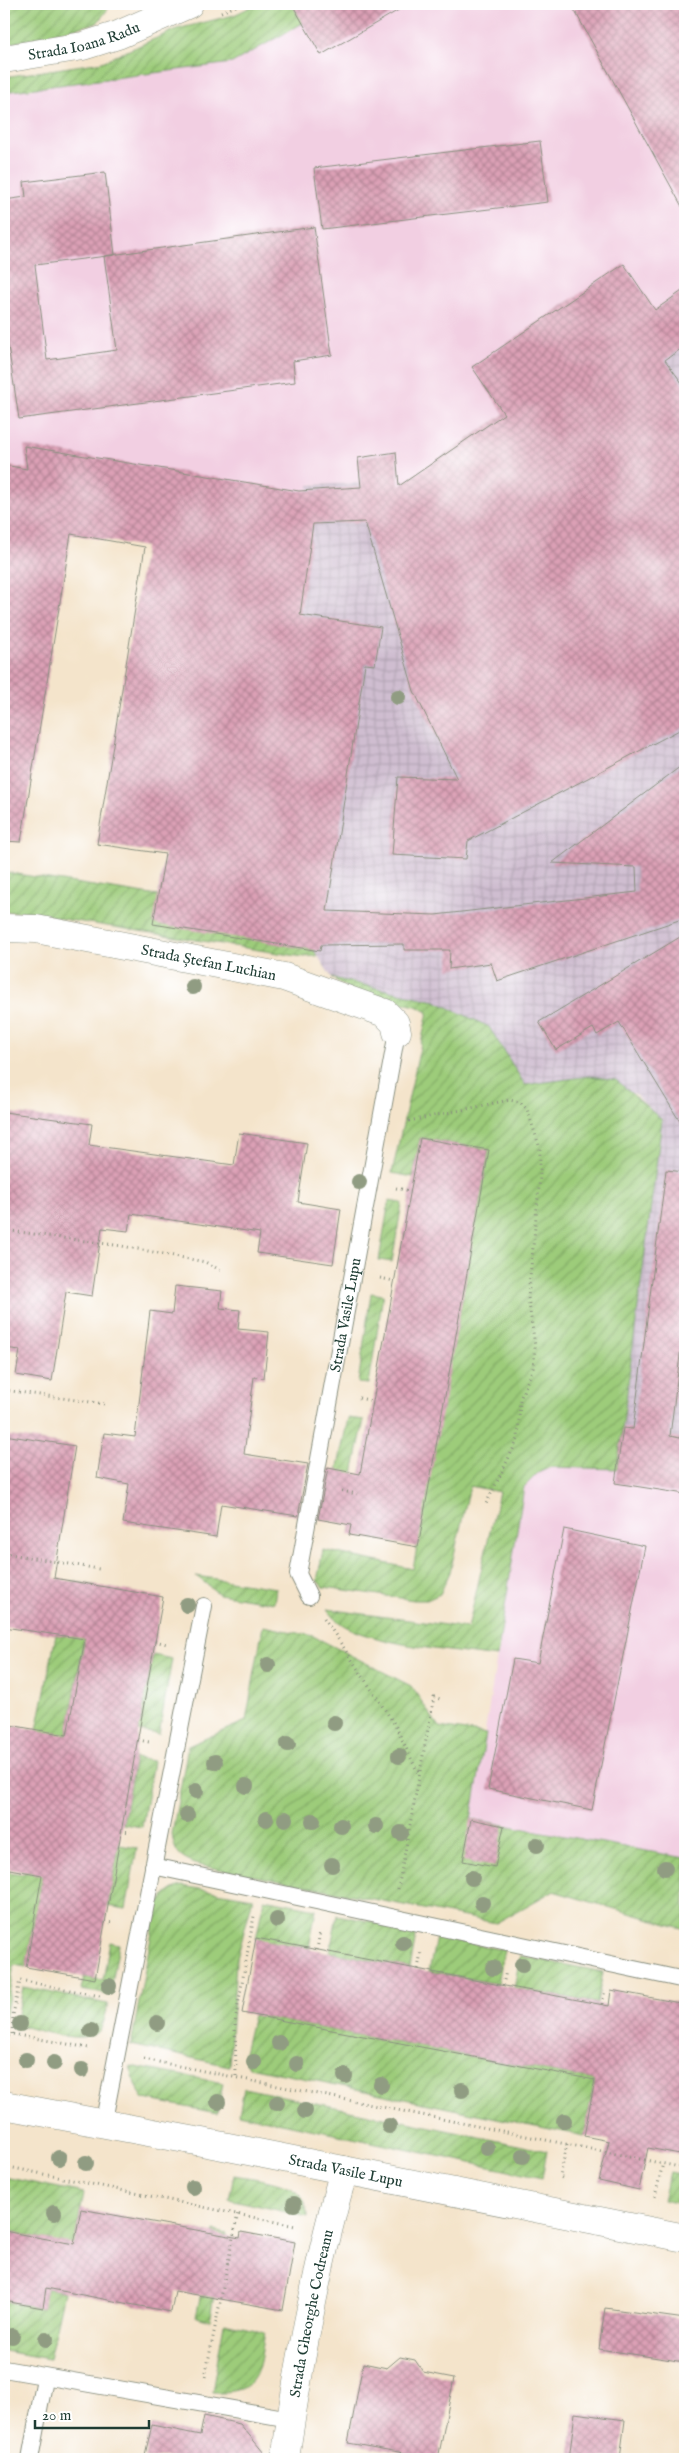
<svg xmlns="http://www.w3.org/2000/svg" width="689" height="2463" viewBox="0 0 689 2463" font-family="'IM FELL English',serif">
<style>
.built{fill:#f2cfe2}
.industrial{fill:url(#industrial-grid)}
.garden{fill:url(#garden-furrows);stroke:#5e8457}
.building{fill:url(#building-cross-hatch)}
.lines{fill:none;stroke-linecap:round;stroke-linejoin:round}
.lane-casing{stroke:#8a9080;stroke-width:18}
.street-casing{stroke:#8a9080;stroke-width:29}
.primary-casing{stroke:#8a9080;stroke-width:29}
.path{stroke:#8a9080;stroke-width:3;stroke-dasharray:1 4;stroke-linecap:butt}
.lane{stroke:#fff;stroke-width:16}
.street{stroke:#fff;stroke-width:28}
.primary{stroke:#fff;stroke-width:28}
.tree{fill:#909c82}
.labels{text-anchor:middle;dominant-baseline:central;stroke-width:4;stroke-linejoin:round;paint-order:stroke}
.street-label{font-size:15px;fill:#1f3d34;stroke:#fff}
</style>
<defs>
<pattern id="industrial-grid" width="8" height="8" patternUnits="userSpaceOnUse" patternTransform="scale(1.25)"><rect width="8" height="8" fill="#cfbdd0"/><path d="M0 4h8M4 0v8" fill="none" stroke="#b1a3b3"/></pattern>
<pattern id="garden-furrows" width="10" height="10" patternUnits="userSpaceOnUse" patternTransform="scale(1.25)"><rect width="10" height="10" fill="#9dcc7a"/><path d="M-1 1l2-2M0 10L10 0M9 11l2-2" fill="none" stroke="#7fa765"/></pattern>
<pattern id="building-cross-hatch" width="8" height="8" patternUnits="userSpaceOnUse" patternTransform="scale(1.25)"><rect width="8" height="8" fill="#dca0b6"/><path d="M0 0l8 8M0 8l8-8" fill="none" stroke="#b28495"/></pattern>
</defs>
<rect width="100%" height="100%" fill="#fff"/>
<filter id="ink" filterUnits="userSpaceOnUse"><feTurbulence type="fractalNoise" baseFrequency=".02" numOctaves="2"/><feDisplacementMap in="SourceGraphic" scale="10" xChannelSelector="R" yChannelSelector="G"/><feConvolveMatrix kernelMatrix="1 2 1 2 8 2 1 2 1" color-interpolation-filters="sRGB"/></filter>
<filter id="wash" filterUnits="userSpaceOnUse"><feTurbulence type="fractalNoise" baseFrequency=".0096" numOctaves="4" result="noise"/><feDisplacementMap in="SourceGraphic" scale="20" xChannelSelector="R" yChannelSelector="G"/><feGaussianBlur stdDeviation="1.12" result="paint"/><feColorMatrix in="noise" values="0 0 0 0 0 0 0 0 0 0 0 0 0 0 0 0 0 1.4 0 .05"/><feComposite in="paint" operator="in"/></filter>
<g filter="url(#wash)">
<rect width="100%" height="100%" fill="#f4e4cb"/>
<path class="built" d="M336,4H685V289L437,460L401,502L396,452L360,483L309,485L310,506L259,565L69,534L78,477L4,465V92L232,63Z
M623,1428L685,1439V1858L471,1819L524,1487L538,1473L551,1467L617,1469Z"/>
<path class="industrial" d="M685,289V1439L623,1428L661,1120L635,1094L590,1076L525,1085L489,1027L435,1001L332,978L314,950L153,924L168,831L310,506L309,485L360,483L358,458L396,452L401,502L437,460Z"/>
<path class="garden" d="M4,4H109L108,9L97,23L4,45Z
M257,4H292L303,23L232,63L4,92V77L102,62L177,29L234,15Z
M4,872L158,896L211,932L314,950L317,956L303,957L63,919L36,912H4Z
M332,978L435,1001L489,1027L525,1085L590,1076L616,1080L662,1120L617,1469L551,1467L538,1473L524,1487L497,1657C454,1651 384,1646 347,1627C338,1623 333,1616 327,1609L468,1628L499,1492L470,1486L450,1572L440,1594L427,1600H414L324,1587L317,1581L323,1550L413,1569L489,1150L420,1138L413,1177L392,1173L428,1012L416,1006L355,993Z
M389,1201L402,1203L392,1262L379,1260Z
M371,1293L383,1295L369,1384L358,1383Z
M348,1418L364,1420L353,1474L337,1471Z
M196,1576L276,1588L274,1603L219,1594Z
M71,1581L94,1585L26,1967L14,1965L4,2024V1893L8,1872L24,1874L33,1797L37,1730L56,1635L65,1636Z
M263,1626L313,1636L411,1686L439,1727L486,1734L471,1819L685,1858V1929L553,1891L496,1923L198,1865C179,1858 175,1854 172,1834L188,1746L246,1721Z
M153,1655L172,1659L159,1734L139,1731Z
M135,1758L153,1761L142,1827L123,1824Z
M119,1845L137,1848L126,1909L108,1906Z
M182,1886L253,1898L236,1962L229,2066L131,2045L157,1905C164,1896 170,1889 182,1886Z
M264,1899L316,1909L309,1948L256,1939Z
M337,1915L417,1930L410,1968L330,1952Z
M436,1937L504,1950L498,1984L429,1971Z
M110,1942L119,1944L110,1995L81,1990L84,1977L103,1980Z
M520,1956L603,1972L597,2003L514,1988Z
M23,1987L108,2004C106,2011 104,2025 100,2030C86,2047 34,2029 16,2024Z
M253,2015L595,2080L584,2136L249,2067L243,2057Z
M130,2066L223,2083L217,2113L144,2099L136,2087Z
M244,2088L547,2151L542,2178L239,2114Z
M670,2172L685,2175V2205L663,2200Z
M234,2175C260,2180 309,2181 308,2217L229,2199Z
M4,2177L84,2193L72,2256L55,2241L4,2231Z
M214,2231L227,2234L210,2321L196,2317Z
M46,2288L64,2292L49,2359L4,2351V2301L42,2308Z
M224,2323L265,2332C258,2371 261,2394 212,2392Z"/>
<g id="blocks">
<path class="building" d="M292,4H409L321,55Z
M571,4H685V212Z
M540,141L548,202L322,229L314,168Z
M105,172L115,255L35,265L47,360L117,350L104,256L314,227L332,355L293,361L295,382L19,419L4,318V200L26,197L24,182Z
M624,264L655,310L685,289V346L665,360L685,387V727L468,841L466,859L392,855L398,777L457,779L414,691L365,522L313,524L300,615L381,627L375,665L365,664L327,911L435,915L637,892L636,867L552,863L685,763V918L497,981L491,963L449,969L450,950H404V944L321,945L320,951L153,924L165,854L97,844L145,547L71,534L21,842L4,841V465L27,469L24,446L299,491L361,487L358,458L396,452L399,486L504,414L472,367Z
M685,934V1130L619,1022L597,1035L593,1028L556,1050L539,1022Z
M4,1112L92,1124L89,1145L234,1165L239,1133L307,1143L298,1202L341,1209L333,1264L257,1253L260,1233L131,1214L128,1231L102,1228L92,1296L66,1292L52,1381L16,1375L20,1350L4,1348Z
M420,1138L489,1150L418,1547L349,1535L351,1525L318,1519L328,1468L360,1474Z
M666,1170L685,1172V1315L670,1436L685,1439V1494L615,1483L623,1428L633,1429Z
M175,1286L222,1291L220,1308L240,1310L238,1329L269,1332L264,1378L254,1377L244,1454L308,1464L298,1516L221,1504L216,1537L123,1523L129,1484L97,1478L104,1433L135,1437L150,1311L172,1314Z
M4,1435L75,1446L54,1578L163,1597L95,1979L26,1967L42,1875L4,1868V1724L67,1735L85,1639L4,1627Z
M564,1529L645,1546L592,1810L488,1789L513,1659L538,1663Z
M471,1819L504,1826L495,1867L463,1861Z
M256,1938L609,2006L611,1990L685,2004V2155L648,2148L639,2190L599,2181L609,2141L584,2136L595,2080L242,2013Z
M81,2209L240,2238L241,2232L295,2242L283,2310L175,2291L171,2312L46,2288L43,2308L4,2301V2231L74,2244Z
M605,2308L685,2319V2362L599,2349Z
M400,2357L415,2360L423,2372L454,2378L438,2459L348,2443L363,2363L387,2368Z
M575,2413L625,2420L620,2459H569Z
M204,2416L240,2424L269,2459H144L152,2425L200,2435Z"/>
</g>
</g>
<g filter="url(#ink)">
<use href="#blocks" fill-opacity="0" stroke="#8a9080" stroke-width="1"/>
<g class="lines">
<g class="lane-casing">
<g id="lane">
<path id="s1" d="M309,1596L298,1574L397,1032"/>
<path d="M153,1866L685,1980"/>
<path d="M103,2125L204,1606"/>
<path d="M4,2369L290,2419"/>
<path d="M30,2459L45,2378"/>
</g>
</g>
<g class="street-casing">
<g id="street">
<path id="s2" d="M4,59L83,46L118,35L189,4"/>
<path id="s3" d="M4,928L36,929L284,977L385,1013L395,1023L397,1032"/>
<path id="s4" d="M285,2459C299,2362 317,2265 344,2170"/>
</g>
</g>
<g class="primary-casing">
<g id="primary">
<path id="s5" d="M4,2105L223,2146L685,2238"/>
</g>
</g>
<path class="path" d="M221,12L241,4
M409,1121L509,1100L520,1102L527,1109L540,1148V1177L528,1297L535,1346L533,1368L520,1399L518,1439L486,1504
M396,1188L410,1191
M4,1230L122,1246L205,1262L222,1271
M380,1278L394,1281
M4,1390L105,1404
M359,1398L373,1401
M342,1491L357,1494
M4,1553L99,1569
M324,1618L395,1725L419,1775
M155,1641L167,1644
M138,1740L149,1742
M121,1831L131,1832
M398,1889L434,1697L443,1700
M105,1922L114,1923
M317,1950L320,1931
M418,1969L421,1952
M503,1985L506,1971
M602,2004L605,1990
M12,2034L13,2015L20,1980L100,1996
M4,2038L12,2034L89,2048
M144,2059L685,2168
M236,2076L235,2022L254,1916
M4,2166L295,2226
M562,2178L560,2177L567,2144
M655,2197L663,2163
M205,2377L238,2213"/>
<use href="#lane" class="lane"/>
<use href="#street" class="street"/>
<use href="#primary" class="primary"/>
</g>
<g class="tree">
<circle cx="398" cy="697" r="8"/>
<circle cx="193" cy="987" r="8"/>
<circle cx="359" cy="1182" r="8"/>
<circle cx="187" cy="1605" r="8"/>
<circle cx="268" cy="1665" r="8"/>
<circle cx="334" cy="1723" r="8"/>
<circle cx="288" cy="1744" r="8"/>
<circle cx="399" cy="1756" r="8"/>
<circle cx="215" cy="1762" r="8"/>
<circle cx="246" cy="1786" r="8"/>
<circle cx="196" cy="1791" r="8"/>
<circle cx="187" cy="1815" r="8"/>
<circle cx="266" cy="1819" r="8"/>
<circle cx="285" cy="1819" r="8"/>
<circle cx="313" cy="1821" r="8"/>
<circle cx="341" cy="1826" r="8"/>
<circle cx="376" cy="1826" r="8"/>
<circle cx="401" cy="1833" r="8"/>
<circle cx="537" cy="1845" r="8"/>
<circle cx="332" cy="1865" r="8"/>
<circle cx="665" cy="1868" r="8"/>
<circle cx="472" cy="1878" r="8"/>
<circle cx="482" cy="1903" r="8"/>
<circle cx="277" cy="1920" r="8"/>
<circle cx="403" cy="1943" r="8"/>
<circle cx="522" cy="1965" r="8"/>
<circle cx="493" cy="1968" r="8"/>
<circle cx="109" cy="1986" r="8"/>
<circle cx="157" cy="2023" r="8"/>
<circle cx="20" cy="2024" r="8"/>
<circle cx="91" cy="2031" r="8"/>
<circle cx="279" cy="2043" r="8"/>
<circle cx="26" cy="2060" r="8"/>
<circle cx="254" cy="2062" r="8"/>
<circle cx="54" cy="2063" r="8"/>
<circle cx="297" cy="2064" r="8"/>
<circle cx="82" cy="2070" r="8"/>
<circle cx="345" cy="2076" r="8"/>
<circle cx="381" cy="2085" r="8"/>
<circle cx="462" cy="2090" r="8"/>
<circle cx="218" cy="2102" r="8"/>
<circle cx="277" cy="2103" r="8"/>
<circle cx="305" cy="2111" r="8"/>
<circle cx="564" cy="2121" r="8"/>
<circle cx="389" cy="2126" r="8"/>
<circle cx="487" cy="2148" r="8"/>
<circle cx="523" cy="2156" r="8"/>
<circle cx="59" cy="2158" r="8"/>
<circle cx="86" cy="2163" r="8"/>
<circle cx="193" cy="2187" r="8"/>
<circle cx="294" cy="2204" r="8"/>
<circle cx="54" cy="2213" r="8"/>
<circle cx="12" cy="2336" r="8"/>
<circle cx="46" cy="2339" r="8"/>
</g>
</g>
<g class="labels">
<g class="street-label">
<text stroke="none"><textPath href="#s2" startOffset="82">Strada Ioana Radu</textPath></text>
<text stroke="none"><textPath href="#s3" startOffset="208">Strada Ștefan Luchian</textPath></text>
<text stroke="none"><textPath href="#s1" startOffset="288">Strada Vasile Lupu</textPath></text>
<text stroke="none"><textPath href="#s5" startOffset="348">Strada Vasile Lupu</textPath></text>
<text stroke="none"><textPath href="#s4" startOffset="148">Strada Gheorghe Codreanu</textPath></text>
</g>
</g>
<rect width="689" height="2463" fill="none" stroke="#fff" stroke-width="20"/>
<path d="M35 2420v8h114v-8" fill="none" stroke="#1f3d34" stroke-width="2.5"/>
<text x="42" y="2420" font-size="15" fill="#1f3d34" stroke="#ffffff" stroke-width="4" paint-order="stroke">20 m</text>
</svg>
